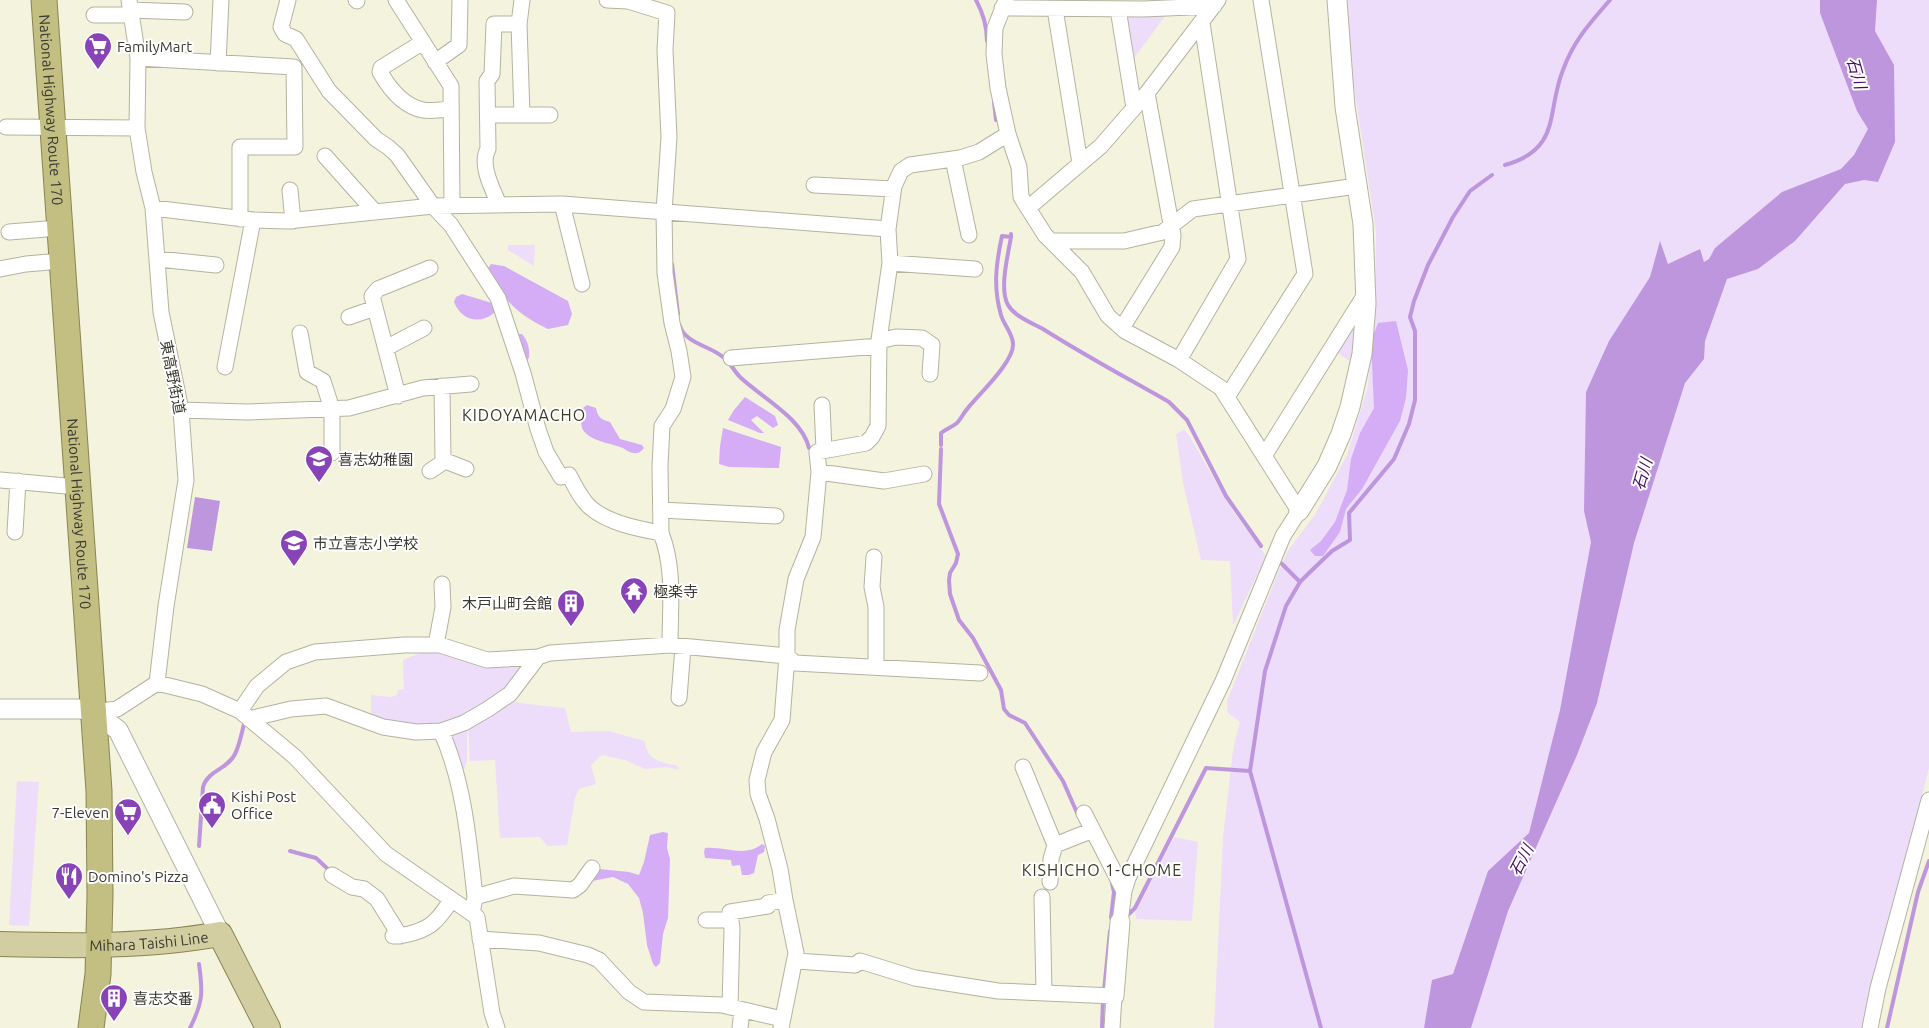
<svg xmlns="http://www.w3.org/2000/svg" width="1929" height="1028" viewBox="0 0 1929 1028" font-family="Ubuntu,'Noto Sans JP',sans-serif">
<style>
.green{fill:#edddfb}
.forest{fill:#d5adf6}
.water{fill:#be96de}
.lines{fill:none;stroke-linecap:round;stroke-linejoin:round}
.stream{stroke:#be96de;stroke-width:4}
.minor-casing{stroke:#b4b39f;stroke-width:17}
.tertiary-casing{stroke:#b4b39f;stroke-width:21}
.primary-casing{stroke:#898552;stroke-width:26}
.trunk-casing{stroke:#898552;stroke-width:27}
.minor{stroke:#fff;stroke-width:15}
.tertiary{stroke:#fff;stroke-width:19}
.primary{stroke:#d2cea1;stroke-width:24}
.trunk{stroke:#c3be82;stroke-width:25}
.labels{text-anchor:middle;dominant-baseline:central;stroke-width:4;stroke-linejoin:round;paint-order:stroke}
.poi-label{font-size:15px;fill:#3a3931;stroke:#fff;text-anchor:start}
.street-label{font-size:15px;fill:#3a3931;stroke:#fff}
.water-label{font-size:16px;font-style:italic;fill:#450d63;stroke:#fff}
.neighbourhood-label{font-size:16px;letter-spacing:1px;fill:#3b3a29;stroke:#fff}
</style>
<rect width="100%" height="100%" fill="#f4f3de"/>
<path class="green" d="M1348,0H1929V768L1863,1028H1214L1223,837L1233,750L1240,722L1228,713L1227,701L1277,575L1289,549L1315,515L1347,455L1368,386L1375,301L1376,231L1350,61Z
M1128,15H1166L1132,61L1125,19Z
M508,245H535L534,266L508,250Z
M1353,324L1357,326L1355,364L1334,351Z
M1184,430L1188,434L1233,511L1266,556L1233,626L1230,561L1201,560L1183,483L1176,434Z
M423,652H432L483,664H528L507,691L444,727L371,720V695L391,697L397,695L398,690L404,689L403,660Z
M513,701L527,704L565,708L571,732L608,731L645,741C646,761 662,762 678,766L679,770L667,767L645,769L625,760L602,755L591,765L596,784L579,789L575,798L567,845L547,846L540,837L500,838L495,760L470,761L468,727Z
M467,729V760L460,783L446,735Z
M17,781L39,782L29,926L9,925Z
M1174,837L1198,842L1192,921L1136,919L1135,913Z"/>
<path class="forest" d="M491,264L504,266L568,301L572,314L568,325L548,329C514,313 506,300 486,271Z
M462,294L492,303L495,310L494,313C479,325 461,320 454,302L456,297Z
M1396,321L1408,370L1406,398L1400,421L1362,489L1346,509L1340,532L1323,556H1315L1310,550L1321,541L1335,522L1347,490L1351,459L1360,433L1374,408L1371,341L1378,323Z
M513,334H522C528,341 530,349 529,358L526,361Z
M745,397L775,416L778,425L773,428L757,416L751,420L764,433H760L728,420L734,410Z
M587,405L596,408C598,418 601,419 610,422L620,439L642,445L644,448C641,451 639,454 634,453C629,453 624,448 620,447C609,443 587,440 582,428C580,422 582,414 583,408Z
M723,428L781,447L779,468L729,467L719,464L720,446Z
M663,832L668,833L667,848L670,859L668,918L663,934L660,963L656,967L653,964L647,945L643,913L639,898L628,884L613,877L592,881L599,869L629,872L639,875L644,862L650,835Z
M762,844L765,846L764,852L758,855L754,873L749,875H742L740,865L732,866L731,860L705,858L704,852L705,848C725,846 745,858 762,844Z"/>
<path class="water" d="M1820,0H1877L1875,31L1894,65L1895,142L1878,182L1864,180L1845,184L1795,241L1758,269L1727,279L1705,341L1704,359L1685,383L1634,543L1597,703L1577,755L1508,911L1471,1028H1424L1432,980L1453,974L1488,871L1529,833L1560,710L1591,542L1584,511L1586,392L1609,341L1650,277L1660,241L1668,264L1700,249L1704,262L1709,259L1715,248L1782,192L1841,169L1854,155L1868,129L1857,111L1820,13Z
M195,497L220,501L212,551L187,548Z"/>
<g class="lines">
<path class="stream" d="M976,0C983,13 987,26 987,41
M994,102L996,120
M1505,165C1562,149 1546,112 1563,70C1574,40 1590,23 1610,0
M1011,237C1008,255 999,289 1008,305C1014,316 1032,323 1043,329C1084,355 1127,378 1169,402L1187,420L1226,496L1261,546
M672,264L678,314
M680,326C685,343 710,346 723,357C730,362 734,371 740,377C762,398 802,418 809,448
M941,445V433C946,429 952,427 957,423C961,419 964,412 968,408C979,394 1015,361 1013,343C1012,333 1004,325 1001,315C993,287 996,264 1002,236L1011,237V234
M941,449L939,504L958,554L956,563L950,573L949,580L950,594L959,620L973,638L1001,690L1004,709L1009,715L1025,723L1063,781L1078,815
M1281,563L1300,582
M199,846L203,787C208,770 227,770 235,754C240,744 242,731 245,720
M290,851L316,858L331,872
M1125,915L1129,914L1135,908L1206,768L1250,771
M1111,918L1114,892L1112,883
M1104,991L1110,931
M190,1028C203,1002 203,993 199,964
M1102,1028L1103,1000
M1321,1028L1250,771L1265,671L1286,606L1300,582L1309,573L1332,551L1350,540L1349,513L1394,459L1409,424L1415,400V331L1410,317L1414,301L1428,265L1453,217L1470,191L1492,175
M1887,1028L1918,892L1929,861"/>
<g class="minor-casing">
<path id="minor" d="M288,0L281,27L285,34L296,39L329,91L376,139L388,147L397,155L433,206L451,225L498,298L523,373L538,429L546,452L561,477L569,475C575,486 581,500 591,508C608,523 639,529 661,533
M356,0L357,1
M396,0L451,86L452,205
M522,0L519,24L522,115
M607,0L628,1L667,13L665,50L669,137L664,212L665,273L672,323L679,351L683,377L673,409L662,426L660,466L661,533C675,568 670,608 670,645
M1006,0L995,28L994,54L998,88L1008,134L1019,167L1021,197L1045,235L1082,272L1108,316L1125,331L1179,360L1221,388L1299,511L1283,536L1223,681L1128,878L1124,891L1120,922
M1002,8L1143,9L1214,6
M1055,9L1080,163
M1118,9L1134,108
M130,10L185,12
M94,15H131
M423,42L381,68L380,72C389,88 403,106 423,110C431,112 442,109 451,109
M138,58L294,67L295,147H240V219
M435,62L459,45L460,0
M218,63L221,0
M488,115H550
M6,127L137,128
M325,156L375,212
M953,159L969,235
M814,185L893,189
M290,190L293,221
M562,204L582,284
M499,205C493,189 479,165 488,149L487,81L492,74L494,24H519
M153,208L253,220L287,221L433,206L562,204L888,229
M1028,208L1101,146L1147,93L1218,0
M9,232L59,228
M1051,241H1124L1163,232L1193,209L1357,186
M158,259L216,265
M890,263L975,269
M0,269L26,264L61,261
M349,317L375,308
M1122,328L1172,247L1173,235L1147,93
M300,333L307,372L323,381L332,409V453
M879,341L896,337L922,338L932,345L930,374
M386,348L424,328
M731,358L879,346
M1179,360L1238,259L1202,23
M225,367L253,220
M442,386L443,460L466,469
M398,396L372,296L378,289L430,268
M1227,397L1305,274L1261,0
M822,405L824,450
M181,410L247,412L349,408L423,388L471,384
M1264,456L1366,293
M430,471L442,463L443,460
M819,472L884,481L924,474
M0,480L77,487
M661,510L776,516
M15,532L18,481
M874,557L872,587L876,607V667
M436,645L443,607L442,584
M157,683L202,694L240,711L295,757L386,854L477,917L492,1013L497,1028
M679,698L683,647
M240,711L257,686L286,662L315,652L404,645H440L487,660L538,657L550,653L670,645L787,656L795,663L980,673
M93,712L117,709L157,683L166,606L186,480L181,410L161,312L153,208L144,172L137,128L138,58L129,0
M249,719L291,709L326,706L383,727L416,732L441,731L464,723L488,709L510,694L538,657
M441,731C464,782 469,842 475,897L472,914
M1023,767L1055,845L1093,830
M1084,813L1124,891
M332,875L352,887L364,889L377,899L400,936
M1050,882L1051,859L1055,845
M475,897L514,886L573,890L580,885L592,868
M1042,897L1044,993
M706,920H730
M393,936C405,936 425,931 434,922C441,916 446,907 452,900
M480,939L539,943L588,955L599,960L629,992L644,1002L722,1005L782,1019
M796,961L855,965L860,961L915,978L998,991L1114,996L1112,1028
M730,1007L732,929L730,912L768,906V903L785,900
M740,1028L742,1010
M781,1028L796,953L785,900L780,869L767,819L758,794L757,780L764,752L782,720L787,656V630L796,579L813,537L819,472L817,452L866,443L872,437L878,426L879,340L890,263L888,229L894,186L901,171L910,165L960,158L979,152L1008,134
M1870,1028L1878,988L1929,800"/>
</g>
<g class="tertiary-casing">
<path id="tertiary" d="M1299,511L1327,466L1341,434L1350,407L1362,354L1366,304L1363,224L1345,107L1337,0
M0,709H81L93,712L118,730L220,934
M1114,996L1120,922"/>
</g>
<g class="primary-casing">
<g id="primary">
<path id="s1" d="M0,944C73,946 148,947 220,934L268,1028"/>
</g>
</g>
<g class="trunk-casing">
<g id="trunk">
<path id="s2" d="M44,0L99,791L100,895L98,974L91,1028"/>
</g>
</g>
<use href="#minor" class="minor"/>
<use href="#tertiary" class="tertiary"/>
<use href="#primary" class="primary"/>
<use href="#trunk" class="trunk"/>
</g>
<defs>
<g id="supermarket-pin" transform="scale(1.4375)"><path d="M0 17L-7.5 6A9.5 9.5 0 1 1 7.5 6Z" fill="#8843b6" stroke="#fff"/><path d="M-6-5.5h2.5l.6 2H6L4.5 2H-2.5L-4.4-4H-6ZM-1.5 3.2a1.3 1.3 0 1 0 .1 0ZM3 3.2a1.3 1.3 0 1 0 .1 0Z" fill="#fff"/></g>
<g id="school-pin" transform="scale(1.4375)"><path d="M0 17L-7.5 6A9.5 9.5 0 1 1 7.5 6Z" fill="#8843b6" stroke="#fff"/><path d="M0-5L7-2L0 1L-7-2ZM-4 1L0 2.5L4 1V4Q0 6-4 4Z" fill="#fff"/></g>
<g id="temple-pin" transform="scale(1.4375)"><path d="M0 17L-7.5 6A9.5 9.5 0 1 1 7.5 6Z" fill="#8843b6" stroke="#fff"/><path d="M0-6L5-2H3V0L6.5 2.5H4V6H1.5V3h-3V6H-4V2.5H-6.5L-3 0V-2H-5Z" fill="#fff"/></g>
<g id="building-pin" transform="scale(1.4375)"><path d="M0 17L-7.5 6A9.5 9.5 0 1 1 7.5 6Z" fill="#8843b6" stroke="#fff"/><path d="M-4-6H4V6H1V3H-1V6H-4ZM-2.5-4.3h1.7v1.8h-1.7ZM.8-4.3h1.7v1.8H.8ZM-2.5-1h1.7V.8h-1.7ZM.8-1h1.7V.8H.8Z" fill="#fff"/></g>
<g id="civic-pin" transform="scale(1.4375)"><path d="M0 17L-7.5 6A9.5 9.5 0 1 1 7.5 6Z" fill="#8843b6" stroke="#fff"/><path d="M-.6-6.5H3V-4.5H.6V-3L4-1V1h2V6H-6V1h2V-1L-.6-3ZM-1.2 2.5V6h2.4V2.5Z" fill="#fff"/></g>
<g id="restaurant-pin" transform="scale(1.4375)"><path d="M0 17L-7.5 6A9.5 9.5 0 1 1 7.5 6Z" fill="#8843b6" stroke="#fff"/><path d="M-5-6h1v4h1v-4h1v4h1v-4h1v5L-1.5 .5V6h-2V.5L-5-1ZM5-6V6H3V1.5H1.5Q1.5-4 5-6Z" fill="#fff"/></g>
</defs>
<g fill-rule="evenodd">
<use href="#supermarket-pin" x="98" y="46"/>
<use href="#school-pin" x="319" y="459"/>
<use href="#school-pin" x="294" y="543"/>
<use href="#temple-pin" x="634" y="591"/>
<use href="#building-pin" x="571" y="603"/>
<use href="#civic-pin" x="212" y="805"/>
<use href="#supermarket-pin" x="128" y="812"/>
<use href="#restaurant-pin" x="69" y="876"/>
<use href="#building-pin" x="114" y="998"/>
</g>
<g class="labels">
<g class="poi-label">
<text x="117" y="46">FamilyMart</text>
<text x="338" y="459">喜志幼稚園</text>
<text x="313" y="543">市立喜志小学校</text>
<text x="653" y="591">極楽寺</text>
<text x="552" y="603" text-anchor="end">木戸山町会館</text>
<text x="231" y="796">Kishi Post<tspan x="231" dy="17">Office</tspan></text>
<text x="109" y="812" text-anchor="end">7-Eleven</text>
<text x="88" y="876">Domino's Pizza</text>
<text x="133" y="998">喜志交番</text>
</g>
<g class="street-label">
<text stroke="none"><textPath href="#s2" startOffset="110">National Highway Route 170</textPath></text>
<text transform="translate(173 377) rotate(79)">東高野街道</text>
<text stroke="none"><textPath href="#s2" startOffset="515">National Highway Route 170</textPath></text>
<text stroke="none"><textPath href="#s1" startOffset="149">Mihara Taishi Line</textPath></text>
</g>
<g class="water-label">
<text transform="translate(1857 73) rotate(74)">石川</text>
<text transform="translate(1642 474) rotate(-74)">石川</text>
<text transform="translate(1521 860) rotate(-62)">石川</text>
</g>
<g class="neighbourhood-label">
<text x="524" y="415">KIDOYAMACHO</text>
<text x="1102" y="870">KISHICHO 1-CHOME</text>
</g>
</g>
</svg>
